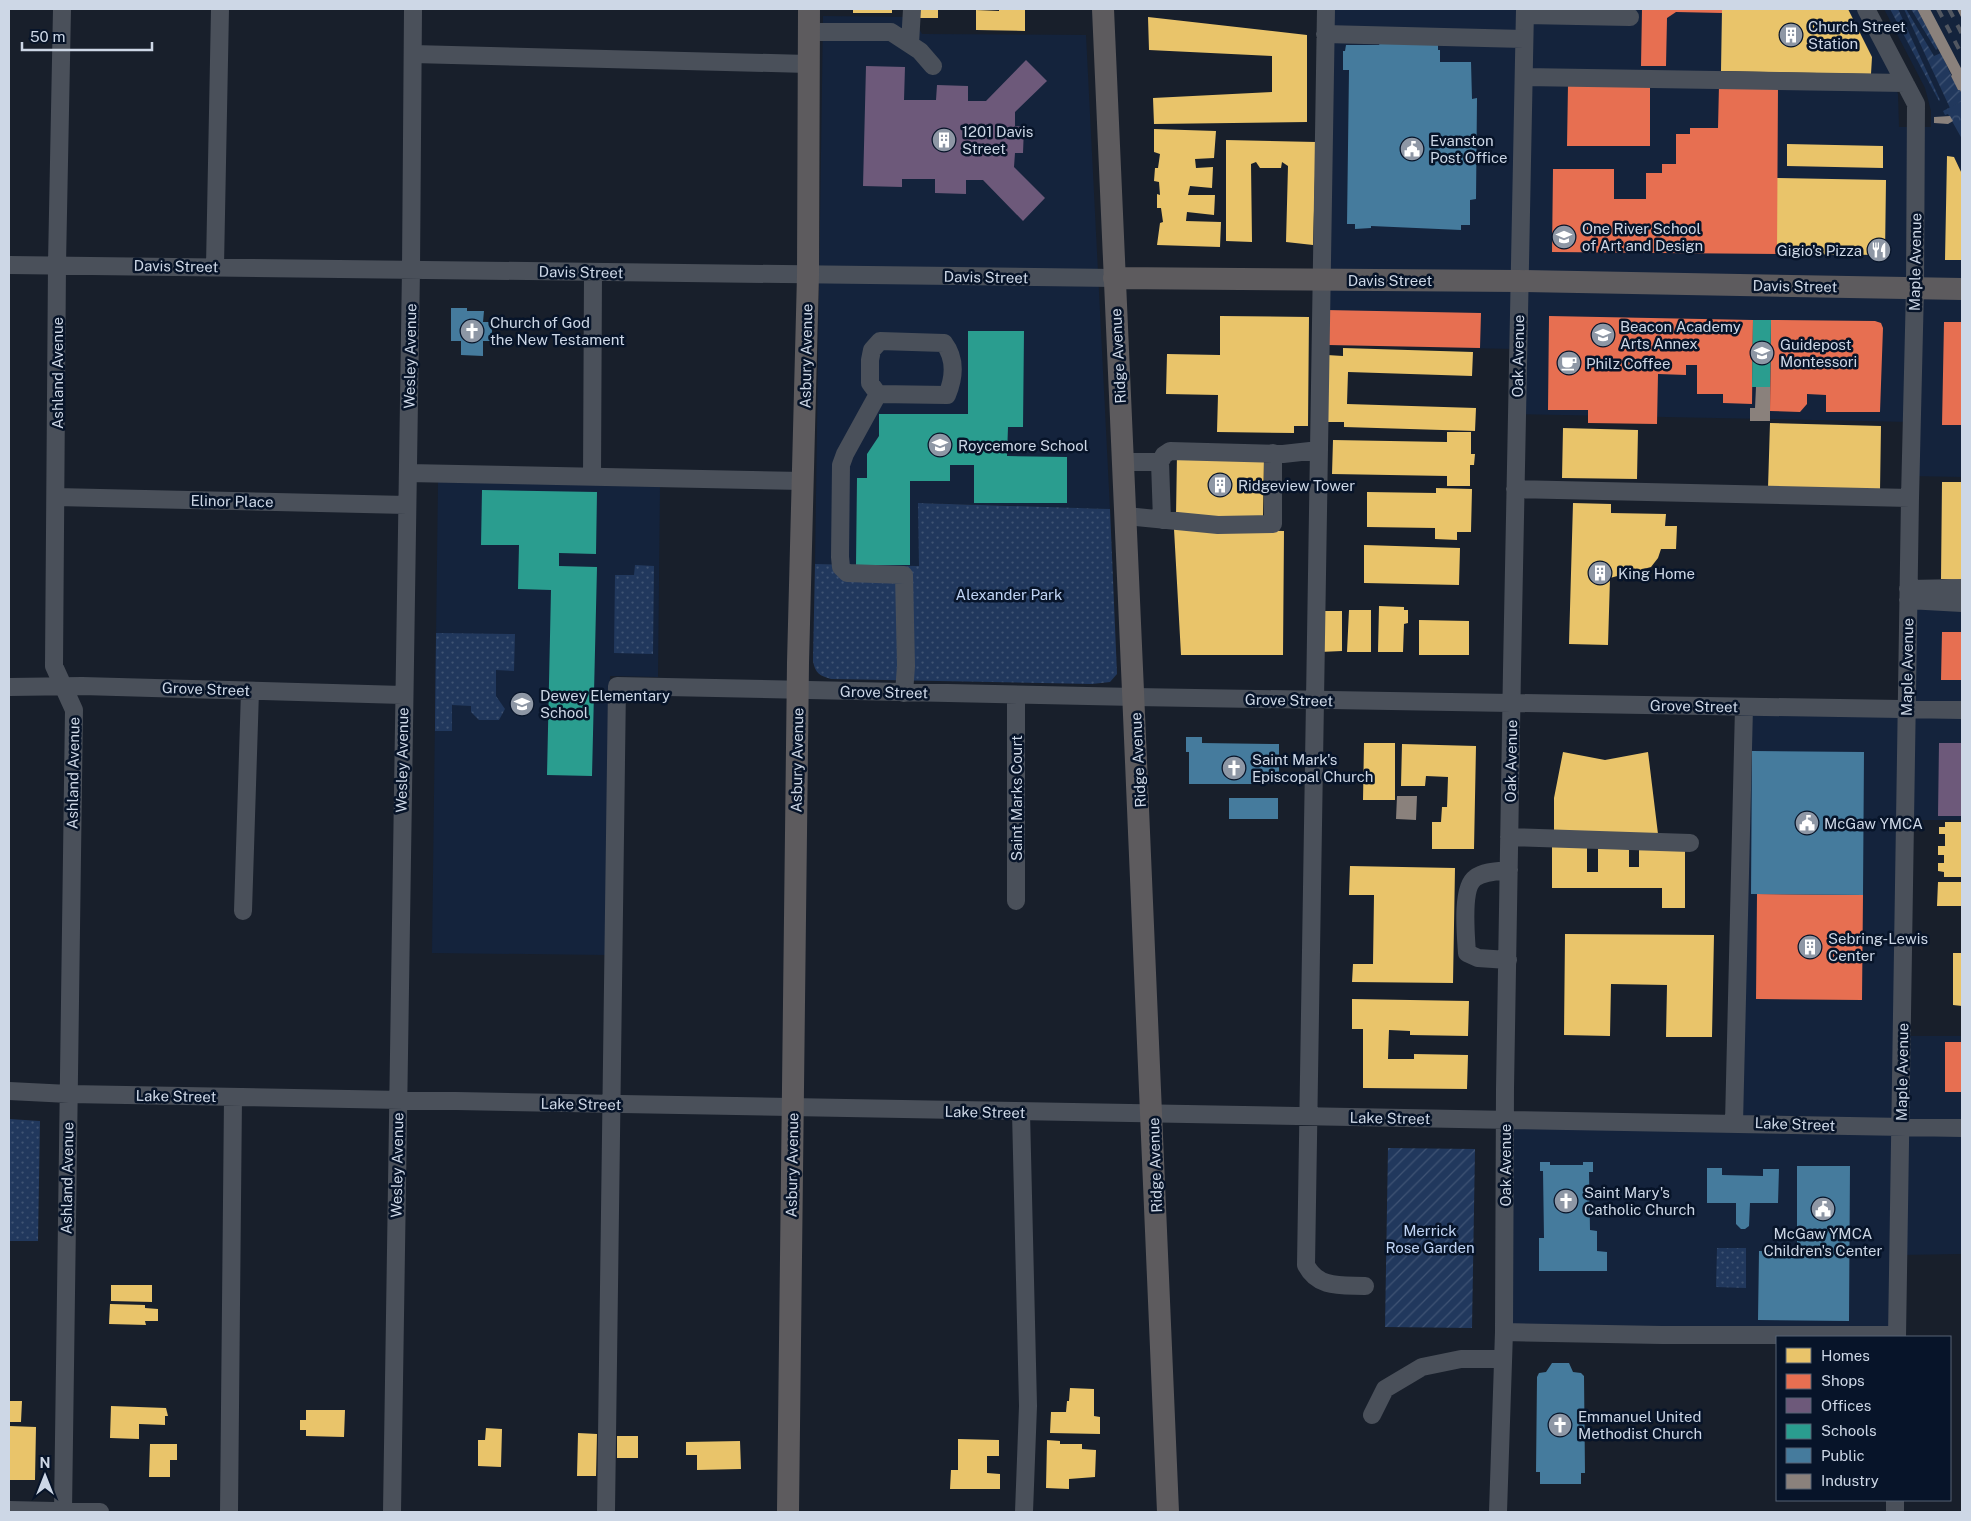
<svg xmlns="http://www.w3.org/2000/svg" width="1971" height="1521" viewBox="0 0 1971 1521" font-family="'Public Sans',sans-serif">
<style>
.built{fill:#14233c}
.forest{fill:url(#forest-crowns)}
.park{fill:url(#park-dots)}
.garden{fill:url(#garden-furrows)}
.homes{fill:#e9c46a}
.shops{fill:#e76f51}
.offices{fill:#6d597a}
.schools{fill:#2a9d8f}
.public{fill:#457b9d}
.industry{fill:#8a817c}
.lines{fill:none;stroke-linecap:round;stroke-linejoin:round}
.minor{stroke:#4a505a;stroke-width:18}
.major{stroke:#5d5b5e;stroke-width:22}
.rail{stroke:#515660;stroke-width:4;stroke-dasharray:9 9;stroke-linecap:butt}
.labels{text-anchor:middle;dominant-baseline:central;stroke-width:5;stroke-linejoin:round;paint-order:stroke}
.poi-label{font-size:15px;fill:#cdd7e6;stroke:#071429;text-anchor:start}
.street-label{font-size:15px;fill:#cdd7e6;stroke:#071429}
.park-label{font-size:15px;fill:#c0d4f4;stroke:#071429}
</style>
<defs>
<pattern id="forest-crowns" width="20" height="18" patternUnits="userSpaceOnUse" patternTransform="scale(1.25)"><rect width="20" height="18" fill="#21385d"/><path d="M2 6a3 3 0 1 1 6 0M12 15a3 3 0 1 1 6 0" fill="none" stroke="#405474"/></pattern>
<pattern id="park-dots" width="8" height="8" patternUnits="userSpaceOnUse" patternTransform="scale(1.25)"><rect width="8" height="8" fill="#21385d"/><path d="M2 2h.1M6 6h.1" fill="none" stroke="#405474" stroke-width="1.8" stroke-linecap="round"/></pattern>
<pattern id="garden-furrows" width="10" height="10" patternUnits="userSpaceOnUse" patternTransform="scale(1.25)"><rect width="10" height="10" fill="#21385d"/><path d="M-1 1l2-2M0 10L10 0M9 11l2-2" fill="none" stroke="#405474"/></pattern>
</defs>
<rect width="100%" height="100%" fill="#181f2b"/>
<path class="built" d="M1322,9H1857L1891,74L1898,94L1899,127H1931V111L1925,88L1884,9H1962V477L1908,476L1910,422L1514,414L1515,349L1318,345Z
M823,16L913,17L922,34L1086,35L1110,509L919,503L920,566L815,564Z
M438,482L660,486L658,677L610,676L606,955L432,953Z
M1905,581H1962V820H1910L1907,1036H1962V1254L1899,1255L1897,1335L1504,1332L1505,1120L1734,1122L1741,703L1903,708Z"/>
<path class="forest" d="M1962,101V139L1948,114L1945,115L1943,111Z"/>
<path class="park" d="M918,503L1110,509L1117,674L1110,682L1092,684L831,679C820,676 815,673 813,661L815,564L919,566Z
M635,565L654,566L653,654L614,653L615,575H634Z
M436,633L515,634L514,671L496,670V696L505,709L499,720H479L471,712V706L452,705V731H435Z
M9,1119L40,1121L38,1241H9Z
M1717,1248H1746V1288L1716,1287Z"/>
<path class="garden" d="M1890,9H1898L1940,100L1939,101Z
M1904,9H1906L1934,56L1941,53L1958,90H1960L1962,94V101L1950,108Z
M1911,9H1917L1938,48L1936,50Z
M1388,1148L1475,1149L1472,1328L1385,1327Z"/>
<path class="homes" d="M853,9H892V13H853Z
M918,9H938V18H918Z
M999,9L1025,10V31L976,30V10L999,11Z
M1722,9H1848L1872,57L1871,74L1721,71Z
M1148,17L1307,35V122L1154,124L1153,98L1272,92V56L1149,50Z
M1154,129L1216,131L1214,158L1195,159L1196,168L1213,167L1212,188L1190,186L1188,195H1215L1214,215L1187,212L1186,221L1221,222L1220,247L1157,245L1160,223L1163,222L1161,208H1157V194L1160,195L1159,182L1154,181L1155,168H1158L1160,154L1154,152Z
M1226,140L1316,142L1313,245L1286,242L1288,166L1282,162L1281,168H1260L1256,162L1251,164L1252,242L1226,241Z
M1787,144L1883,146V168L1787,166Z
M1947,156L1954,157L1962,174V260H1945Z
M1777,178L1886,180L1885,255L1777,254Z
M1220,316L1309,317L1308,426H1294V433L1217,432L1218,395L1166,394L1167,354L1220,355Z
M1343,348L1473,352L1472,376L1348,372L1347,404L1476,408L1475,431L1344,427V422H1325L1327,355L1343,356Z
M1770,423L1881,426L1880,491L1768,488Z
M1563,428L1638,430L1637,479L1562,478Z
M1447,432H1471V454H1475L1474,465H1470V486H1447V476L1332,474L1333,440L1447,442Z
M1177,454L1264,455L1263,517L1176,516Z
M1942,482H1962V580L1941,579Z
M1436,488L1472,489L1471,532H1457V540L1435,539V528L1367,527V492L1436,493Z
M1573,503L1611,504V513L1666,514L1665,526H1677L1676,549H1661L1658,558L1651,567L1610,578L1608,645L1569,644Z
M1174,529L1284,531L1283,655H1181Z
M1364,545L1460,548L1459,585L1364,583Z
M1379,606L1404,607V610H1408V623L1404,624L1403,652H1378Z
M1349,610H1371V652H1347Z
M1320,611H1342V651L1320,652Z
M1419,620L1469,621V655H1419Z
M1364,743H1395V800H1363Z
M1402,744L1476,746L1474,849H1432V822H1441L1442,807H1447L1448,777L1426,776L1425,786H1401Z
M1563,752L1605,760L1648,752L1658,834L1554,831V798Z
M1945,822H1962V877H1944V872L1938,871V863H1944V855H1938V846H1945V834H1939V827H1945Z
M1552,847H1587V872H1598V848H1629V867H1639V848H1685V908H1662V888H1552Z
M1350,866L1455,868L1453,983L1352,982L1353,964H1373L1374,895H1349Z
M1938,882H1962V906H1937Z
M1565,934L1714,935L1712,1037H1666L1667,985L1611,984L1610,1036L1564,1035Z
M1953,953H1962V1006L1953,1005Z
M1352,999L1469,1001L1468,1036L1410,1035V1031L1389,1030L1388,1059H1414V1054L1468,1055L1467,1089L1363,1088V1029H1352Z
M111,1285H152V1302L111,1301Z
M110,1304L145,1305V1308L158,1309V1321H145L146,1325L109,1324Z
M1070,1388L1094,1389V1416L1100,1417V1434L1050,1433L1051,1412H1066L1067,1401H1069Z
M9,1401H22L21,1422H9Z
M111,1406L166,1408L168,1416H165V1425L139,1424V1439L110,1438Z
M306,1410H345L344,1437L306,1436V1430H300V1420H306Z
M9,1426L36,1427L35,1480H9Z
M486,1428L502,1429L501,1467L478,1466V1440H485Z
M578,1433L597,1434L596,1476H577Z
M617,1436H638V1458H617Z
M958,1439L999,1440V1456H987V1473L1000,1474V1489H950L951,1470H958Z
M1047,1440L1060,1441V1444H1082V1449L1096,1450L1095,1477L1069,1479V1489L1046,1488Z
M740,1441L741,1469L697,1470V1455H686V1442Z
M150,1444H177V1460H170V1477H149Z"/>
<path class="shops" d="M1642,9H1722V13L1676,12L1667,18L1666,66H1641Z
M1568,84L1650,85V146H1567Z
M1719,85L1778,86L1777,254L1552,252L1553,169H1614V199H1646V173H1662V164H1676V134H1690V128H1718Z
M1325,310L1481,313L1480,348L1328,345Z
M1549,316L1753,320L1752,404L1723,403V394H1697V365H1686V375L1658,374L1657,424L1588,423V410H1548Z
M1771,320L1875,321L1881,323L1883,328L1880,412H1826V395L1807,394V404L1800,412L1770,411Z
M1944,322H1962V425H1942Z
M1942,632H1962V680H1941Z
M1757,894L1863,895L1862,1000L1756,999Z
M1945,1042H1962V1092H1945Z"/>
<path class="offices" d="M1026,60L1047,81L1015,112V126L1024,127L1023,153H1015L1014,167L1045,198L1023,221L983,180H966V194L935,193V179H902V187L863,186L866,66L905,67L904,100H936L937,85L968,86V101H986Z
M1939,743H1962V816H1938Z"/>
<path class="schools" d="M1753,320H1771L1770,387H1752Z
M968,331H1024L1023,427H1008L1007,456L1067,457V503H974V465H950V481H910V565H856L857,478H867V454L879,436V414H968Z
M482,490L597,492L596,554L559,553V566L597,567L592,776L547,775L551,590L518,589L519,545H481Z"/>
<path class="public" d="M1380,43L1438,44V50H1440V62H1471L1472,99L1477,98L1476,199L1470,200V225H1461V230L1371,226V228L1355,229V224H1347L1349,70H1343V51H1345L1346,45H1379Z
M451,308H467V311H484L483,322H492V341H483V356L461,355V341H451Z
M1186,737H1202V743L1279,744V784H1189V752H1186Z
M1752,751L1864,752L1863,895L1751,894Z
M1229,798H1278V819H1229Z
M1540,1162H1550V1165H1583V1162H1593V1172H1589L1590,1230L1597,1231V1251L1607,1252V1271H1539V1238H1544L1543,1171H1540Z
M1797,1166H1850L1849,1321L1758,1320L1759,1251L1797,1252Z
M1707,1168H1722V1175L1763,1176V1169H1779L1778,1203H1750L1749,1226L1745,1229H1741L1736,1224V1203H1707Z
M1552,1363H1569L1573,1372L1581,1373L1584,1376L1585,1473H1581V1484H1540V1472H1536L1537,1377L1539,1373L1546,1372Z"/>
<path class="industry" d="M1917,9H1930L1962,70V94L1960,90H1958L1951,76L1952,75Z
M1957,9H1962V19Z
M1950,116L1953,121L1948,124L1934,123V117Z
M1756,387H1770V421H1750V408H1755Z
M1397,796H1417L1416,820L1396,819Z"/>
<g class="lines">
<path class="minor" d="M62,9L57,264L54,666L74,710L63,1512
M1326,9L1306,1265C1318,1289 1342,1285 1365,1286
M1866,9L1916,104L1915,288L1910,498L1897,1337
M1525,15L1630,17
M809,32H891L920,51L933,66
M1325,34L1524,39
M910,44L912,9
M413,54L808,64
M1524,77L1905,83
M9,265L1114,278
M215,266L220,9
M880,341L944,343C956,359 954,378 947,395L878,394L870,383V360L872,350Z
M878,394L845,454L841,465L840,557L841,567L847,573L904,575L906,666L904,693
M1123,462H1160L1164,455L1170,451L1283,454L1319,450
M1160,462L1162,520
M408,473L803,481
M592,477L593,272
M1515,489L1910,498
M56,497L407,505
M1126,516L1218,525L1273,524V453
M1908,589L1962,588
M1908,600L1962,603
M9,687L82,686L403,695
M1509,837L1690,843
M1016,901V695
M243,911L250,691
M1508,960L1478,958L1467,953C1466,937 1461,888 1475,878C1484,871 1499,871 1509,870
M9,1091L69,1094C700,1106 1331,1116 1962,1128
M1021,1112L1028,1406L1024,1512
M1734,1123L1744,707
M1504,1332L1662,1335H1897
M1372,1415L1385,1389L1422,1367L1461,1359H1503
M9,1510L100,1512
M229,1512L233,1097
M392,1512L411,269L413,9
M606,1512L617,686L1135,697L1962,710
M1498,1512L1504,1332L1505,1089L1512,670L1525,9
M1895,1512V1500"/>
<path class="major" d="M1103,9C1122,510 1151,1011 1168,1512
M1114,278L1519,281L1962,289
M788,1512L798,663L808,275L809,9"/>
<path class="rail" d="M1938,9L1962,55
M1949,9L1962,34"/>
</g>
<defs>
<g id="building-disc" transform="scale(1.25)"><circle r="9.5" fill="#8e97a5" stroke="#071429"/><path d="M-4-6H4V6H1V3H-1V6H-4ZM-2.5-4.3h1.7v1.8h-1.7ZM.8-4.3h1.7v1.8H.8ZM-2.5-1h1.7V.8h-1.7ZM.8-1h1.7V.8H.8Z" fill="#fff"/></g>
<g id="civic-disc" transform="scale(1.25)"><circle r="9.5" fill="#8e97a5" stroke="#071429"/><path d="M-.6-6.5H3V-4.5H.6V-3L4-1V1h2V6H-6V1h2V-1L-.6-3ZM-1.2 2.5V6h2.4V2.5Z" fill="#fff"/></g>
<g id="school-disc" transform="scale(1.25)"><circle r="9.5" fill="#8e97a5" stroke="#071429"/><path d="M0-5L7-2L0 1L-7-2ZM-4 1L0 2.5L4 1V4Q0 6-4 4Z" fill="#fff"/></g>
<g id="restaurant-disc" transform="scale(1.25)"><circle r="9.5" fill="#8e97a5" stroke="#071429"/><path d="M-5-6h1v4h1v-4h1v4h1v-4h1v5L-1.5 .5V6h-2V.5L-5-1ZM5-6V6H3V1.5H1.5Q1.5-4 5-6Z" fill="#fff"/></g>
<g id="church-disc" transform="scale(1.25)"><circle r="9.5" fill="#8e97a5" stroke="#071429"/><path d="M-1.2-6h2.4v3.5h3.3v2.4h-3.3V6h-2.4V-.1h-3.3v-2.4h3.3Z" fill="#fff"/></g>
<g id="cafe-disc" transform="scale(1.25)"><circle r="9.5" fill="#8e97a5" stroke="#071429"/><path d="M-5.5-4.5H6V0H3Q3 3.5 0 3.5H-2.5Q-5.5 3.5-5.5 0ZM3-3.2v2h1.7v-2ZM-6 4.5H4V6H-6Z" fill="#fff"/></g>
</defs>
<g fill-rule="evenodd">
<use href="#building-disc" x="1791" y="35"/>
<use href="#building-disc" x="944" y="140"/>
<use href="#civic-disc" x="1412" y="149"/>
<use href="#school-disc" x="1564" y="237"/>
<use href="#restaurant-disc" x="1879" y="250"/>
<use href="#church-disc" x="472" y="331"/>
<use href="#school-disc" x="1603" y="335"/>
<use href="#school-disc" x="1762" y="353"/>
<use href="#cafe-disc" x="1569" y="363"/>
<use href="#school-disc" x="940" y="445"/>
<use href="#building-disc" x="1220" y="485"/>
<use href="#building-disc" x="1600" y="573"/>
<use href="#school-disc" x="522" y="704"/>
<use href="#church-disc" x="1234" y="768"/>
<use href="#civic-disc" x="1807" y="823"/>
<use href="#building-disc" x="1810" y="947"/>
<use href="#church-disc" x="1566" y="1201"/>
<use href="#civic-disc" x="1823" y="1209"/>
<use href="#church-disc" x="1560" y="1425"/>
</g>
<g class="labels">
<g class="poi-label">
<text x="1808" y="26">Church Street<tspan x="1808" dy="17">Station</tspan></text>
<text x="962" y="131">1201 Davis<tspan x="962" dy="17">Street</tspan></text>
<text x="1430" y="140">Evanston<tspan x="1430" dy="17">Post Office</tspan></text>
<text x="1582" y="228">One River School<tspan x="1582" dy="17">of Art and Design</tspan></text>
<text x="1862" y="250" text-anchor="end">Gigio's Pizza</text>
<text x="490" y="322">Church of God<tspan x="490" dy="17">the New Testament</tspan></text>
<text x="1620" y="326">Beacon Academy<tspan x="1620" dy="17">Arts Annex</tspan></text>
<text x="1780" y="344">Guidepost<tspan x="1780" dy="17">Montessori</tspan></text>
<text x="1586" y="363">Philz Coffee</text>
<text x="958" y="445">Roycemore School</text>
<text x="1238" y="485">Ridgeview Tower</text>
<text x="1618" y="573">King Home</text>
<text x="540" y="695">Dewey Elementary<tspan x="540" dy="17">School</tspan></text>
<text x="1252" y="759">Saint Mark's<tspan x="1252" dy="17">Episcopal Church</tspan></text>
<text x="1824" y="823">McGaw YMCA</text>
<text x="1828" y="938">Sebring-Lewis<tspan x="1828" dy="17">Center</tspan></text>
<text x="1584" y="1192">Saint Mary's<tspan x="1584" dy="17">Catholic Church</tspan></text>
<text x="1823" y="1233" text-anchor="middle">McGaw YMCA<tspan x="1823" dy="17">Children's Center</tspan></text>
<text x="1578" y="1416">Emmanuel United<tspan x="1578" dy="17">Methodist Church</tspan></text>
</g>
<g class="street-label">
<text transform="translate(1915 262) rotate(-89)">Maple Avenue</text>
<text transform="translate(176 266) rotate(1)">Davis Street</text>
<text transform="translate(581 272) rotate(1)">Davis Street</text>
<text transform="translate(986 277) rotate(1)">Davis Street</text>
<text x="1390" y="280">Davis Street</text>
<text transform="translate(1795 286) rotate(1)">Davis Street</text>
<text transform="translate(410 356) rotate(-89)">Wesley Avenue</text>
<text transform="translate(806 356) rotate(-89)">Asbury Avenue</text>
<text transform="translate(1118 356) rotate(-93)">Ridge Avenue</text>
<text transform="translate(1518 356) rotate(-89)">Oak Avenue</text>
<text transform="translate(57 373) rotate(-90)">Ashland Avenue</text>
<text transform="translate(232 501) rotate(1)">Elinor Place</text>
<text transform="translate(1907 667) rotate(-89)">Maple Avenue</text>
<text transform="translate(206 689) rotate(2)">Grove Street</text>
<text transform="translate(884 692) rotate(1)">Grove Street</text>
<text transform="translate(1289 700) rotate(1)">Grove Street</text>
<text transform="translate(1694 706) rotate(1)">Grove Street</text>
<text transform="translate(402 760) rotate(-89)">Wesley Avenue</text>
<text transform="translate(797 760) rotate(-89)">Asbury Avenue</text>
<text transform="translate(1138 760) rotate(-93)">Ridge Avenue</text>
<text transform="translate(1511 761) rotate(-89)">Oak Avenue</text>
<text transform="translate(73 773) rotate(-89)">Ashland Avenue</text>
<text transform="translate(1016 798) rotate(-90)">Saint Marks Court</text>
<text transform="translate(1902 1072) rotate(-89)">Maple Avenue</text>
<text transform="translate(176 1096) rotate(1)">Lake Street</text>
<text transform="translate(581 1104) rotate(1)">Lake Street</text>
<text transform="translate(985 1112) rotate(1)">Lake Street</text>
<text transform="translate(1390 1118) rotate(1)">Lake Street</text>
<text transform="translate(1795 1124) rotate(2)">Lake Street</text>
<text transform="translate(397 1165) rotate(-89)">Wesley Avenue</text>
<text transform="translate(792 1165) rotate(-89)">Asbury Avenue</text>
<text transform="translate(1155 1165) rotate(-92)">Ridge Avenue</text>
<text transform="translate(1505 1165) rotate(-90)">Oak Avenue</text>
<text transform="translate(67 1178) rotate(-89)">Ashland Avenue</text>
</g>
<g class="park-label">
<text x="1009" y="594">Alexander Park</text>
<text x="1430" y="1230">Merrick<tspan x="1430" dy="17">Rose Garden</tspan></text>
</g>
</g>
<rect width="1971" height="1521" fill="none" stroke="#cdd7e6" stroke-width="20"/>
<rect x="1776" y="1336" width="175" height="165" fill="#071429" stroke="#566275"/>
<rect x="1786" y="1348" width="25" height="15" fill="#e9c46a" stroke="#566275"/>
<text x="1821" y="1361" font-size="15" fill="#cdd7e6">Homes</text>
<rect x="1786" y="1374" width="25" height="15" fill="#e76f51" stroke="#566275"/>
<text x="1821" y="1386" font-size="15" fill="#cdd7e6">Shops</text>
<rect x="1786" y="1398" width="25" height="15" fill="#6d597a" stroke="#566275"/>
<text x="1821" y="1411" font-size="15" fill="#cdd7e6">Offices</text>
<rect x="1786" y="1424" width="25" height="15" fill="#2a9d8f" stroke="#566275"/>
<text x="1821" y="1436" font-size="15" fill="#cdd7e6">Schools</text>
<rect x="1786" y="1448" width="25" height="15" fill="#457b9d" stroke="#566275"/>
<text x="1821" y="1461" font-size="15" fill="#cdd7e6">Public</text>
<rect x="1786" y="1474" width="25" height="15" fill="#8a817c" stroke="#566275"/>
<text x="1821" y="1486" font-size="15" fill="#cdd7e6">Industry</text>
<g transform="translate(45 1476)" stroke="#071429" stroke-width="4" paint-order="stroke">
<path d="M0-4L9 19L0 12L-9 19Z" fill="#cdd7e6"/>
<text y="-8" font-size="14" font-weight="bold" text-anchor="middle" fill="#cdd7e6">N</text>
</g>
<path d="M22 42v8h130v-8" fill="none" stroke="#cdd7e6" stroke-width="2.5"/>
<text x="30" y="42" font-size="15" fill="#cdd7e6" stroke="#071429" stroke-width="4" paint-order="stroke">50 m</text>
</svg>
